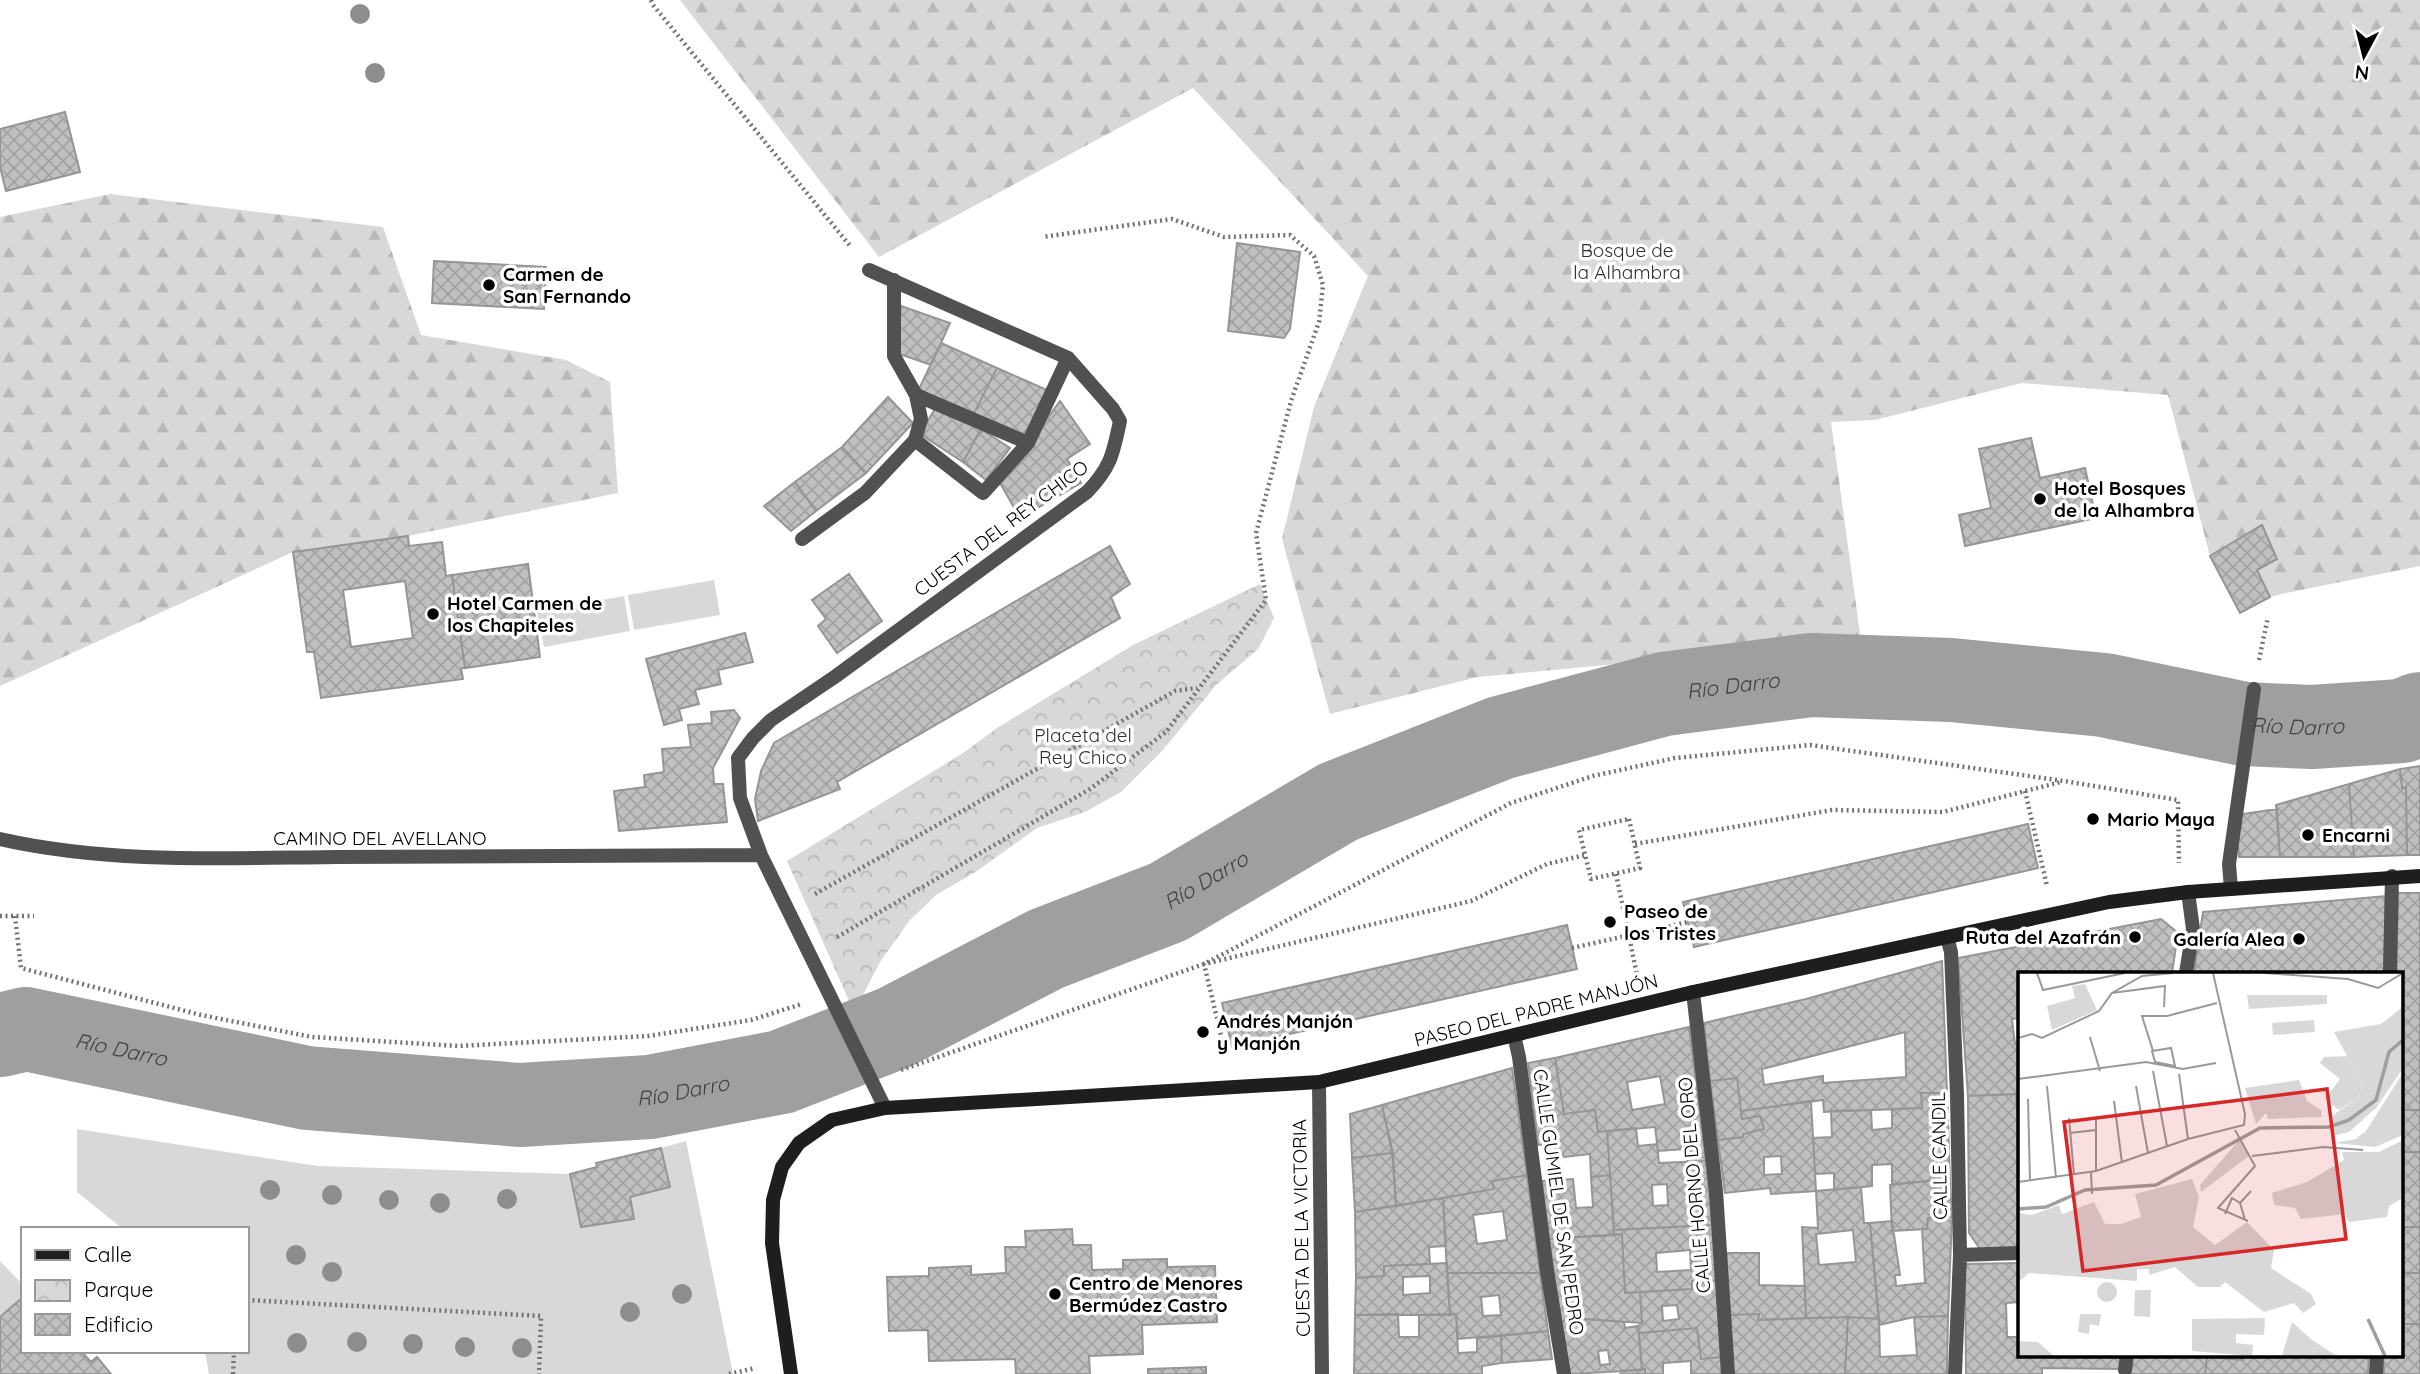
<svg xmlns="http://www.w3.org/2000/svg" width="2420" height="1374" viewBox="0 0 2420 1374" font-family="Quicksand,sans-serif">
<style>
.forest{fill:url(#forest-firs)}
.park{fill:url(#park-crowns)}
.garden{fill:#d8d8d8}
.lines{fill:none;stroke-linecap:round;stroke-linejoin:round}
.river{stroke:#9f9f9f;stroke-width:84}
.building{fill:url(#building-cross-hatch);stroke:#959595;stroke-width:2;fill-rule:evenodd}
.path{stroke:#737373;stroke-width:4.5;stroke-dasharray:2 3.5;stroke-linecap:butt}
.lane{stroke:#515151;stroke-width:14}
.street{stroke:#515151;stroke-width:14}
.secondary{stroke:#1e1e1e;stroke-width:14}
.tree{fill:#8d8d8d}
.poi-dot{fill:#000;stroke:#fff;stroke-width:2.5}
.labels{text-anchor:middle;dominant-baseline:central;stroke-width:7;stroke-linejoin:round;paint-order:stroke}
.park-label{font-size:19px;fill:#2f2f2f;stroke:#fff}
.poi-label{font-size:19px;font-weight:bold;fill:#000;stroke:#fff;text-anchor:start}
.street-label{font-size:19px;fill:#000;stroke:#fff}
.water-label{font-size:21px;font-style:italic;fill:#404040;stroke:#fff}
.inset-river{fill:none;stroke:#9f9f9f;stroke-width:3.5}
.inset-road{fill:none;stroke:#999;stroke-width:2}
.view{fill:#d62828;fill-opacity:0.15;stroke:#d62828;stroke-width:3.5}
.inset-edge{fill:none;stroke:#000;stroke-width:3.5}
</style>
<defs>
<pattern id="forest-firs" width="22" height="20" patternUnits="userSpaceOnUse" patternTransform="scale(1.75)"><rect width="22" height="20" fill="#d8d8d8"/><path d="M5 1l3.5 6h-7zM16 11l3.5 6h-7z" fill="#b8b8b8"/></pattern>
<pattern id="park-crowns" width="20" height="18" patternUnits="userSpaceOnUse" patternTransform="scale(1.75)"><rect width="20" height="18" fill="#d8d8d8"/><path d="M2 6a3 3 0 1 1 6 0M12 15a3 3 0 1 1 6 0" fill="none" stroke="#b8b8b8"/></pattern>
<pattern id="building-cross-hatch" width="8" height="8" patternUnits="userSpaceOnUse" patternTransform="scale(1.75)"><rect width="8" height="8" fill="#c0c0c0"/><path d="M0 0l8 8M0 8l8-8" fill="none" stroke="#a3a3a3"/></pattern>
</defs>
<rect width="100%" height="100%" fill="#fff"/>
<path class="forest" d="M680,0H2420V566L2286,593L2270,597L2240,613L2210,556L2168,395L2022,383L1875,420L1831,422L1861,641L1478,677L1330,714L1282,539L1314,407L1368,276L1193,88L879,257Z
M110,194L383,227L421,335L566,360L610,382L618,493L408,536L293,552L0,686V217Z"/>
<path class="park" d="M1260,584L1274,618L1258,649L1216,685L1163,750L1121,792L1085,812L1037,828L977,871L936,895L909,921L880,962L854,1012L787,861L963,753L997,728L1133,645Z"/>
<path class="garden" d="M714,580L720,615L634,630L628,595Z
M624,596L630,631L544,647L537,612Z
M77,1129L318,1166L570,1174L581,1227L634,1219L630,1197L670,1186L661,1148L686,1141L733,1374H209L205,1351H247V1229H123L77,1192Z
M0,1261L23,1285V1297L0,1317Z"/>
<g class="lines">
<path class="river" id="s1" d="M0,1035L26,1029L307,1088L520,1105L650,1097L781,1072L894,1028L1046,949L1168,902L1338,802L1500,738L1664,694L1811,675L1951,680L2104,695L2244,724L2312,727L2402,721L2420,714"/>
</g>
<path class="building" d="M65,112L80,172L6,191L0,167V129Z
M1237,243L1300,252L1290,329L1284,338L1228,331Z
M434,261L546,267L544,309L432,303Z
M901,306L950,323L931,365L897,353Z
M941,343L997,368L973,415L918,391Z
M997,368L1047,390L1026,437L973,415Z
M888,397L913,423L866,473L842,447Z
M1060,401L1090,444L1067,459L1081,483L1020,518L1000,483Z
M936,407L981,429L963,462L920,434Z
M981,429L1010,448L986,480L963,462Z
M2031,438L2040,478L2085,468L2096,518L1965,546L1959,515L1991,508L1979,449Z
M842,447L866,473L816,511L795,482Z
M795,482L816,511L791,531L764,506Z
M2262,525L2277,559L2257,570L2270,597L2240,613L2210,556Z
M408,536L409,546L442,542L446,576L452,575L465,668H461L463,679L321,698L314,652H307L293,552ZM405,581L413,638L351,647L343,590Z
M1110,546L1130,584L1111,597L1120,618L837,782L840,789L758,821L755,799L761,771L774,743Z
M528,564L540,657L465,668L452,575Z
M849,574L882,621L837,653L818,626L826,619L812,600Z
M745,633L753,662L718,670L721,684L695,690L699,704L679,709L682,720L664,725L646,659Z
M734,710L740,718L713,768L714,784H723L727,822L619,831L614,791L645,787L644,775L664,772L662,749L691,747L688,725L712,723L711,712Z
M2420,766V855H2407L2406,787L2402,788L2400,769Z
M2400,769L2402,788L2406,787L2407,855L2354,857L2349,784Z
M2349,784L2354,857H2280L2276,805Z
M2277,809L2280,857H2239L2236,815Z
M2028,824L2038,868L1694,947L1683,902Z
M2398,893H2420V1110H2401V973H2396Z
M2386,896L2384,973H2194L2203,912Z
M2161,919L2178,933L2172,973H2019V1018L2012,1019L2015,1044L2019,1043V1094L1968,1096L1958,958Z
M1567,925L1577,969L1232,1047L1222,1003Z
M1942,961L1947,1093H1921L1922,1108L1824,1112L1823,1100L1741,1111L1737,1078L1710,1081L1704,1023L1806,999ZM1905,1032L1906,1077L1823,1083V1076L1764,1085L1762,1069Z
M1689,1027L1706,1161L1687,1162L1686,1149L1658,1151L1655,1127L1598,1132L1595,1110L1564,1114L1555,1058ZM1660,1076L1665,1104L1632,1110L1627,1082Z
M1555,1058L1564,1114L1595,1110L1598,1132L1607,1131L1610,1175L1591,1177L1590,1154L1564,1157L1560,1150L1555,1153L1554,1144L1538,1145L1528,1063Z
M1512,1068L1527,1175L1492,1181L1494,1189L1396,1206L1393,1154L1382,1105Z
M1737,1078L1742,1119L1760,1116L1764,1129L1743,1134V1137L1718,1140L1710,1081Z
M1921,1093H1947L1950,1179L1892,1184V1164L1872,1165V1186L1834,1190V1173L1815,1174L1813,1138L1832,1137L1831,1111L1871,1110L1872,1130L1892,1128V1109L1922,1108Z
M2016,1094L2017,1111H2019V1247L1980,1249L1969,1233L1968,1096Z
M1811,1101L1816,1191L1771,1194L1770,1188L1725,1193L1718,1140L1743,1137V1134L1764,1129L1760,1116L1742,1119L1741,1111ZM1781,1156L1782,1174L1764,1175V1157Z
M1382,1105L1392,1153L1352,1158L1350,1114Z
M2401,1110H2420V1152H2401Z
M1636,1128L1638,1146L1657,1144L1659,1163L1706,1161L1712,1225L1614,1230L1607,1131ZM1667,1184L1668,1205L1653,1206L1652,1185Z
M661,1148L670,1187L630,1197L634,1219L581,1227L570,1174L597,1167L596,1163Z
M2401,1152H2420V1227H2401Z
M1392,1153L1396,1206L1355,1212L1352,1158Z
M1527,1175L1540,1273H1447L1443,1198L1494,1189L1492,1181ZM1503,1211L1507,1240L1477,1244L1473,1215Z
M1610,1175L1614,1235L1549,1239L1542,1181L1573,1179L1576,1208L1593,1207L1591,1177Z
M1950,1179L1952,1217L1928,1218L1927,1229L1892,1231L1890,1185Z
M1861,1187L1864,1223H1870L1879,1319L1848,1317L1806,1318L1802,1227L1818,1228L1816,1191ZM1853,1230L1856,1262L1819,1265L1816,1234Z
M1443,1198L1446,1246L1429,1247L1430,1264L1384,1266V1276L1356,1278L1355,1212Z
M1952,1217L1948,1316L1914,1317L1879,1325L1870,1223L1892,1221L1900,1275H1895L1896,1286L1925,1283L1922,1229H1927L1928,1218Z
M1712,1225L1716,1280L1692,1281V1289L1625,1293L1622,1234L1614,1235V1230ZM1690,1250L1691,1270L1657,1272L1656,1253Z
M2401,1227H2420V1273H2401Z
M1072,1229L1073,1245H1091L1092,1270L1123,1269V1260L1167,1259V1267L1215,1266L1217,1322L1142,1325L1143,1354L1089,1356L1090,1374H1016L1015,1359L929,1361L928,1330L889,1331L887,1277L929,1276V1268L971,1266V1275L1006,1273L1005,1247H1026L1025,1231Z
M1622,1234L1625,1293L1640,1292L1642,1323L1586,1319L1561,1322L1549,1239Z
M1726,1253H1759V1285L1805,1286L1806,1318L1758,1320L1759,1314L1730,1315Z
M1447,1263L1450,1315H1355L1356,1278L1384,1276V1266ZM1430,1276V1293L1403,1295V1277Z
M2019,1263V1302L2006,1303L2007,1337H2019V1355H2121L2120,1369L2042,1368V1374H1966L1965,1264Z
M1447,1273H1540L1548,1331L1458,1339L1456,1314L1450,1315ZM1499,1295L1501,1315L1483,1316L1481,1297Z
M2401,1273H2420V1324H2401Z
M1716,1280L1722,1357L1701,1359L1697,1328L1639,1333L1638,1326L1642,1323L1640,1292L1692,1289V1281ZM1677,1305L1679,1319L1663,1321L1662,1306Z
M23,1297V1351H81L91,1362L97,1357L111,1374H0V1317Z
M1398,1314L1399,1337H1419V1315L1456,1314L1458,1353L1477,1352V1338L1501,1336L1502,1363L1482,1366V1374H1354L1355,1315Z
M1759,1314L1758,1320L1848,1317L1845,1374H1732L1730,1315Z
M1948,1316L1947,1374H1845L1848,1317L1879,1319L1880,1357L1917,1355L1914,1317Z
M1586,1319L1624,1322L1625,1328L1638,1326L1642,1370L1570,1374L1561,1322ZM1608,1350L1610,1364L1600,1365L1598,1351Z
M2401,1324H2420V1374H2384L2383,1355H2401Z
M1697,1328L1701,1359L1722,1357V1374H1691V1361L1663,1363V1374H1645V1369L1642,1370L1639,1333Z
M1548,1331L1552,1359L1502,1363L1501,1336Z
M2132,1355H2244L2243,1360L2207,1357L2205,1374H2128Z
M2244,1355H2369L2368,1374H2205L2207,1357L2243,1360Z
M1206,1367V1374H1148V1369Z
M1645,1369V1374H1620V1371Z"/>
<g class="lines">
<path class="path" d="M651,0L653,5L851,247
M2259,660L2268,617
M2025,791L2047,886
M1629,819L1640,868L1591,879L1579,830Z
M1635,844L1832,810L1943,812L2061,782
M1616,874L1637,975
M815,894L1175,691L1197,688
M0,916H34
M15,916L21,968L201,1015L312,1037L458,1046L648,1036L751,1020L802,1004
M837,937L1090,789L1166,732L1266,600L1256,533L1291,401L1319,322L1323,285L1314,256L1290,235L1224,237L1172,219L1042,237
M1572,948L1688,922
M1226,1056L1204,964L1471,901L1547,864L1585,855
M901,1070L1204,964L1511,803L1593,776L1675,758L1810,745L2064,781L2178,800L2179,863
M247,1300L541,1316L539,1374
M233,1374L234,1351
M729,1374L756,1368"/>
<path class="lane" d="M916,395L1028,443
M915,440L983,493L1028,443L1068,358
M802,539L865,493L915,440L921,419L916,395L894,356V280"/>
<path class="street" d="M869,270L1068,358L1113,409L1120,421C1113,454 1111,467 1087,492L836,676L771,720L753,738L738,758L740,798L761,855L885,1108
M0,839C111,864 225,858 337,857C479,856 620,856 761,855
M2231,889L2229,864L2254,689
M1947,937L1951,952L1957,1095L1960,1255L1955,1374
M2186,973L2193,929L2188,892
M2390,973L2392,876
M1693,992L1716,1191L1728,1374
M1514,1035L1519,1057L1547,1271L1564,1374
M1319,1082L1322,1374
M1960,1255L2019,1253
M2125,1370L2127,1355
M2376,1374L2377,1355"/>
<path class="secondary" d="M791,1374L772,1243L773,1200L782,1167L799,1143L832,1120L885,1108L1319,1082L1693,992L2109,902L2188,892L2420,876"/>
</g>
<g class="tree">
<circle cx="360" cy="14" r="10"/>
<circle cx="375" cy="73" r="10"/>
<circle cx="270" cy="1190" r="10"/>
<circle cx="332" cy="1195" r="10"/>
<circle cx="507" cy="1199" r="10"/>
<circle cx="389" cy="1200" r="10"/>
<circle cx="440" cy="1203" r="10"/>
<circle cx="296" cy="1255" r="10"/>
<circle cx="332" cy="1272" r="10"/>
<circle cx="682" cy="1294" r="10"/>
<circle cx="630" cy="1312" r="10"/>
<circle cx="357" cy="1342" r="10"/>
<circle cx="297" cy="1343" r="10"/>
<circle cx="413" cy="1344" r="10"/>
<circle cx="465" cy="1347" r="10"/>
<circle cx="522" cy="1348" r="10"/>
</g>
<g class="poi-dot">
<circle cx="489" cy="285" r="7"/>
<circle cx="2040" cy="499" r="7"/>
<circle cx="433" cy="614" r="7"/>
<circle cx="2093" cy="819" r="7"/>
<circle cx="2308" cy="835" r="7"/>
<circle cx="1610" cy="922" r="7"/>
<circle cx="2135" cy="937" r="7"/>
<circle cx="2299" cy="939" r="7"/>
<circle cx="1203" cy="1032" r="7"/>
<circle cx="1055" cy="1294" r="7"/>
</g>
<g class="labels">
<g class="park-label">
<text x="1627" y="250">Bosque de<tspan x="1627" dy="22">la Alhambra</tspan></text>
<text x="1083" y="735">Placeta del<tspan x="1083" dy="22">Rey Chico</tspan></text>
</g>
<g class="poi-label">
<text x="503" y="274">Carmen de<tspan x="503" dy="22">San Fernando</tspan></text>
<text x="2054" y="488">Hotel Bosques<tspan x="2054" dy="22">de la Alhambra</tspan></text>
<text x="447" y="603">Hotel Carmen de<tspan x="447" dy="22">los Chapiteles</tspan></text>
<text x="2107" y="819">Mario Maya</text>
<text x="2322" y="835">Encarni</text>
<text x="1624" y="911">Paseo de<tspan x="1624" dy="22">los Tristes</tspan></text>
<text x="2121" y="937" text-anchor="end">Ruta del Azafrán</text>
<text x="2285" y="939" text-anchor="end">Galería Alea</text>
<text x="1217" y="1021">Andrés Manjón<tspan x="1217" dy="22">y Manjón</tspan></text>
<text x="1069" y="1283">Centro de Menores<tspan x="1069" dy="22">Bermúdez Castro</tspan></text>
</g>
<g class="street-label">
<text transform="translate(1001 528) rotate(-37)">CUESTA DEL REY CHICO</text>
<text x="380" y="838">CAMINO DEL AVELLANO</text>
<text transform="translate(1536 1010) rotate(-14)">PASEO DEL PADRE MANJÓN</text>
<text transform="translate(1939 1156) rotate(-91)">CALLE CANDIL</text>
<text transform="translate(1694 1185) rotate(-95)">CALLE HORNO DEL ORO</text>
<text transform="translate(1559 1202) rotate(82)">CALLE GUMIEL DE SAN PEDRO</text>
<text transform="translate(1301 1228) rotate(-91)">CUESTA DE LA VICTORIA</text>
</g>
<g class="water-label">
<text stroke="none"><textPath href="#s1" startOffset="1825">Río Darro</textPath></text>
<text stroke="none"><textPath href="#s1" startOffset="2394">Río Darro</textPath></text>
<text stroke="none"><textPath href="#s1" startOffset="1258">Río Darro</textPath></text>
<text stroke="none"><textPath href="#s1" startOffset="124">Río Darro</textPath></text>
<text stroke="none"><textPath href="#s1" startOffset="691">Río Darro</textPath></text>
</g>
</g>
<g transform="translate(2018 972)">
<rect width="385" height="385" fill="#fff"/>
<path d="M385,35L383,99L358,136L331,160L315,164L314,144L341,125L344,111L316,60L363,52ZM383,104L385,163L357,175L316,171L338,167L348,159ZM385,168V226L371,234L369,245L331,250L327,242L283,247L277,236L256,233L254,221L289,210L326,188L324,180H361ZM174,207L181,225L175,255L197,273L229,250L256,278L253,296L293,322L298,332L285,341L276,331L246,340L207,310L202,315H180L157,295L131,303V297H119V309L11,301L0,310V241L14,243L41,233L44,242L76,230L87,252H103L123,245L117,222ZM0,369L20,370L36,384H0Z" fill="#d8d8d8"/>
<path d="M221,168L231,184L183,220L182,213Z" fill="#d8d8d8"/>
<path d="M67,12L79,38L34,58L29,34L57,26L54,14ZM229,23H309V32L231,37ZM296,48L297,60L255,63L254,51ZM329,84L344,111L341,125L321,138L307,127L322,107L302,91L306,85ZM281,108L289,129L303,138L304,145L250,147L248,141L238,152L227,116ZM79 320a10 10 0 1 1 20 0a10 10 0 1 1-20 0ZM117,318H133L132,345L116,344ZM62,342H83L81,354L72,352L71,362L60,360ZM247,346L246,363L218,362V371L235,373L234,384L174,379V347ZM274,350L294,368L319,384H264Z" fill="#d8d8d8"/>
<path class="inset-river" d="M0,237L28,235L67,218L138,213L242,156L311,155L331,148L358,128L371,80L385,68M350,347L367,384"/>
<path class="inset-road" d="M19,1L25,18L107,1M247,1L330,7L360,16L385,1M94,21L147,14L146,35M72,65L82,99M0,66L14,62L24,66L81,39L94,21L124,4L155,1M153,76L157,94L137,90L134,79ZM135,79L124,44H149L199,31M135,99L149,174M161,102L170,167M0,107L128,90L165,97L198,91M29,114L38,206M118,114L130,181M10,127L12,209M96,129L104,191M51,146L56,203M217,158L237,194L200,236L230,249M52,161L78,158M234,184L305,175L345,178M78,199V146M73,200L74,222M0,210L78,199L170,167L226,153L227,142L195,1M207,242L214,226L222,231M227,248L222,231L233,219"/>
<path class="view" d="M309,117L328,267L65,299L46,150Z"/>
<rect width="385" height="385" class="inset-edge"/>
</g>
<rect x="21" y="1227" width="228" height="126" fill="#ffffff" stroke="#999999" stroke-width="2"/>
<rect x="35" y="1250" width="35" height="10" fill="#1e1e1e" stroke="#999999" stroke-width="2"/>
<text x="84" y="1262" font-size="21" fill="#000000">Calle</text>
<rect x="35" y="1280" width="35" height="21" fill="url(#park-crowns)" stroke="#999999" stroke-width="2"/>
<text x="84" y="1297" font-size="21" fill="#000000">Parque</text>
<rect x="35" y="1314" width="35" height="21" fill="url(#building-cross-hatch)" stroke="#999999" stroke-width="2"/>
<text x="84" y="1332" font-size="21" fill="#000000">Edificio</text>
<g transform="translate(2364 56) rotate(187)" stroke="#ffffff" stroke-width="5" paint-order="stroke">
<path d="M0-5L12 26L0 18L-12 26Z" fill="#000000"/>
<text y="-10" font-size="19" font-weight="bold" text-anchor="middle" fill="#000000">N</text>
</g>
</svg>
